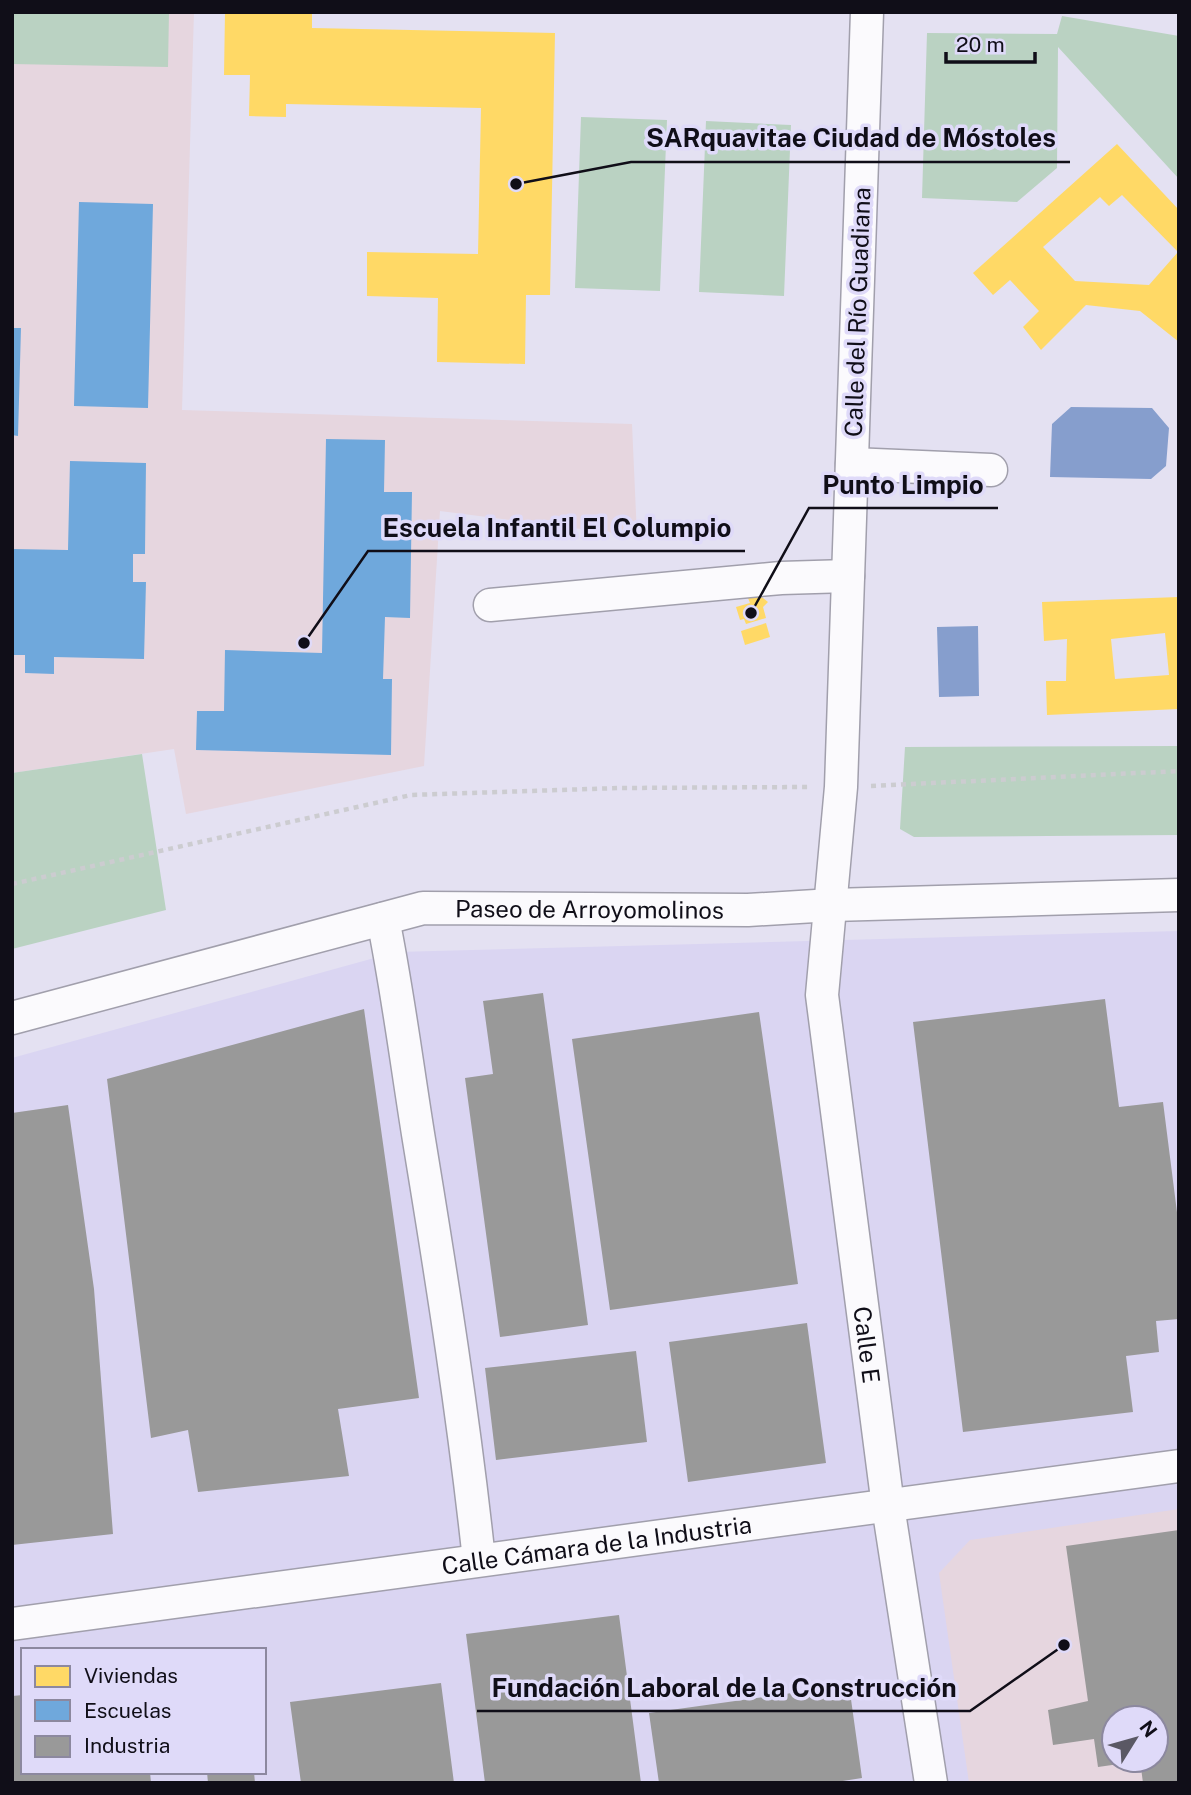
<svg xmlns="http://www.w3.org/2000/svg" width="1191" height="1795" viewBox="0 0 1191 1795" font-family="'Public Sans',sans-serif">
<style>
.built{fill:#dad5f2;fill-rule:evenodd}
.education{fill:#e6d6df;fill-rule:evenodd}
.green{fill:#bad2c2}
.water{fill:#869ecd}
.homes{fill:#ffd966;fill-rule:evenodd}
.schools{fill:#6fa8dc}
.industry{fill:#999}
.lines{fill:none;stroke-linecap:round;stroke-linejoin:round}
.minor-casing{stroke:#a19fac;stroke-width:35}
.path{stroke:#ccccd0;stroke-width:4.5;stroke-dasharray:5 5;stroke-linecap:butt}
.minor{stroke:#fbfafd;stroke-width:32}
.labels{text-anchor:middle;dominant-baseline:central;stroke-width:7;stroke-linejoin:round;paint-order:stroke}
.street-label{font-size:24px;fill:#100e18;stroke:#dfdaf9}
.leader{fill:none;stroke:#100e18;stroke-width:2.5}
.callout-dot{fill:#100e18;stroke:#dfdaf9;stroke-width:2.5}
.callout-label{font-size:26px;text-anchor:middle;font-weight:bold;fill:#100e18;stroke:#dfdaf9;stroke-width:7;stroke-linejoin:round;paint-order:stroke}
</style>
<rect width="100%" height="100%" fill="#e4e1f2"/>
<path class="built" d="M1179,931V1783H12V1058L396,952ZM23,1650H264V1772H23ZM1114,1718H1156V1760H1114Z"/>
<path class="education" d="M12,12H194L182,410L632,424L637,536L440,511L424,766L186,814L174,749L12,773Z
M1179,1509V1783H969L939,1573L970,1540ZM1114,1718H1156V1760H1114Z"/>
<path class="green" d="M12,12H169L168,67L12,64Z
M1062,16L1179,36V179L1058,47L1057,168L1017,202L922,198L927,33L1057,34Z
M581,117L667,120L660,291L575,288Z
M706,121L791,125L784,296L699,292Z
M1179,746V835L914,837L900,829L905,747Z
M142,754L166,910L12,949V773Z"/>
<path class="water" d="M1071,407L1152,408L1169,428L1166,466L1151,479L1050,477L1052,424Z
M978,626L979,696L939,697L937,627Z"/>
<path class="homes" d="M225,12H312V28L555,33L550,295H526L525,364L437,362L438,298L367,296V252L478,254L481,108L286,104V117L249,116L250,75H224Z
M1117,144L1179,210V342L1140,311L1086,305L1041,350L1023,327L1039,311L1010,280L993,295L973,273ZM1122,195L1178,252L1149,285L1075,281L1043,247L1100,197L1109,206Z
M759,595L768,602L763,607L766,618L746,624L744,619L740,620L736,607L750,603L748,598Z
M1179,597V709L1047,715L1046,681H1066L1067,639L1044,641L1042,602ZM1165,633L1169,675L1115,679L1111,639Z
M766,623L770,637L745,645L741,631Z"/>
<path class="schools" d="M79,202L153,204L148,408L74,406Z
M12,328H21L18,436L12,435Z
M326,439L385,440L384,492H412L410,618L385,617L383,679H392L391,755L196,750L197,711H224L225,650L322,653Z
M70,461L146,463L145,554H133V582H146L144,659L54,657V674L25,673V655H12V549L68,550Z"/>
<path class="industry" d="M543,993L588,1325L500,1337L465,1078L493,1074L483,1001Z
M1105,999L1119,1107L1163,1102L1179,1228V1319L1156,1321L1159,1352L1126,1356L1133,1412L963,1432L913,1022Z
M364,1009L419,1398L338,1409L349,1476L198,1492L188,1430L151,1438L107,1079Z
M759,1012L798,1284L610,1310L572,1039Z
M68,1105L94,1289L113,1534L12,1545V1113Z
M807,1323L826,1463L688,1482L669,1342Z
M636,1351L647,1442L496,1460L485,1368Z
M1179,1530V1783H1143L1140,1760H1156V1718H1114V1760L1133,1762L1098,1767L1094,1739L1053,1745L1048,1710L1088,1701L1066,1546Z
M619,1615L641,1783H485L466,1634Z
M441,1683L454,1783H301L290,1702Z
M849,1685L862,1778L830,1783H659L649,1713Z
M23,1695V1772H150L151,1783H12V1696Z
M207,1772H254L255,1783H208Z"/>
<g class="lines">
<g class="minor-casing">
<g id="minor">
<path id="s1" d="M867,12L841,787L822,995L888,1506L931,1783"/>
<path d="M852,464L991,470"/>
<path d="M490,605L781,578L848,576"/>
<path d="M383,919C398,993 407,1066 419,1140C442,1280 464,1419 479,1560"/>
<path id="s2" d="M12,1018L423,908L748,910L832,905L1179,895"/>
<path id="s3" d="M12,1624L1179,1466"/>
</g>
</g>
<path class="path" d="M871,786L1179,771
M12,884L411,795L619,788L810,787"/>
<use href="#minor" class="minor"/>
</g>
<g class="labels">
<g class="street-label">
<text transform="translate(857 312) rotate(-88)">Calle del Río Guadiana</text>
<text stroke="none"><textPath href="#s2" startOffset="592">Paseo de Arroyomolinos</textPath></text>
<text stroke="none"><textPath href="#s1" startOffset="1337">Calle E</textPath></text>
<text stroke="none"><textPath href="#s3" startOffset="590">Calle Cámara de la Industria</textPath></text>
</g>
</g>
<path class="leader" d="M516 184L631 162H1070M751 613L809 508H998M304 643L368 551H745M1064 1645L970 1711H477"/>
<g class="callout-dot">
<circle cx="516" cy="184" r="7"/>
<circle cx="751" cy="613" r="7"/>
<circle cx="304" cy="643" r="7"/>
<circle cx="1064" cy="1645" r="7"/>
</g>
<g class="callout-label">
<text x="851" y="147">SARquavitae Ciudad de Móstoles</text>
<text x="903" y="494">Punto Limpio</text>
<text x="557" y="537">Escuela Infantil El Columpio</text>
<text x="724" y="1697">Fundación Laboral de la Construcción</text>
</g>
<rect width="1191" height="1795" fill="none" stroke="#100e18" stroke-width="28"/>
<rect x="21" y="1648" width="245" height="126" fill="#dfdaf9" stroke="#8c889f" stroke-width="2"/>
<rect x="35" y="1666" width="35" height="21" fill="#ffd966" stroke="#8c889f" stroke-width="2"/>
<text x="84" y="1683" font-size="21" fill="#100e18">Viviendas</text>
<rect x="35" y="1700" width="35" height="21" fill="#6fa8dc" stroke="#8c889f" stroke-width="2"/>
<text x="84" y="1718" font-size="21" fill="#100e18">Escuelas</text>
<rect x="35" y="1736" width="35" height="21" fill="#999999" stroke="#8c889f" stroke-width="2"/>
<text x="84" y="1753" font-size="21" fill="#100e18">Industria</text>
<g transform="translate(1135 1739) rotate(53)"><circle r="33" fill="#dfdaf9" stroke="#8c889f" stroke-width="2"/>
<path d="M0-5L12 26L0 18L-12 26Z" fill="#5a5864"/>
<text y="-10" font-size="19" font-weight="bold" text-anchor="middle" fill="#100e18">N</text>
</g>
<path d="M946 52v10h89v-10" fill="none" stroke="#100e18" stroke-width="3.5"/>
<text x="956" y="52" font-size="21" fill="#100e18" stroke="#dfdaf9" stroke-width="5" paint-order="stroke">20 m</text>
</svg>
